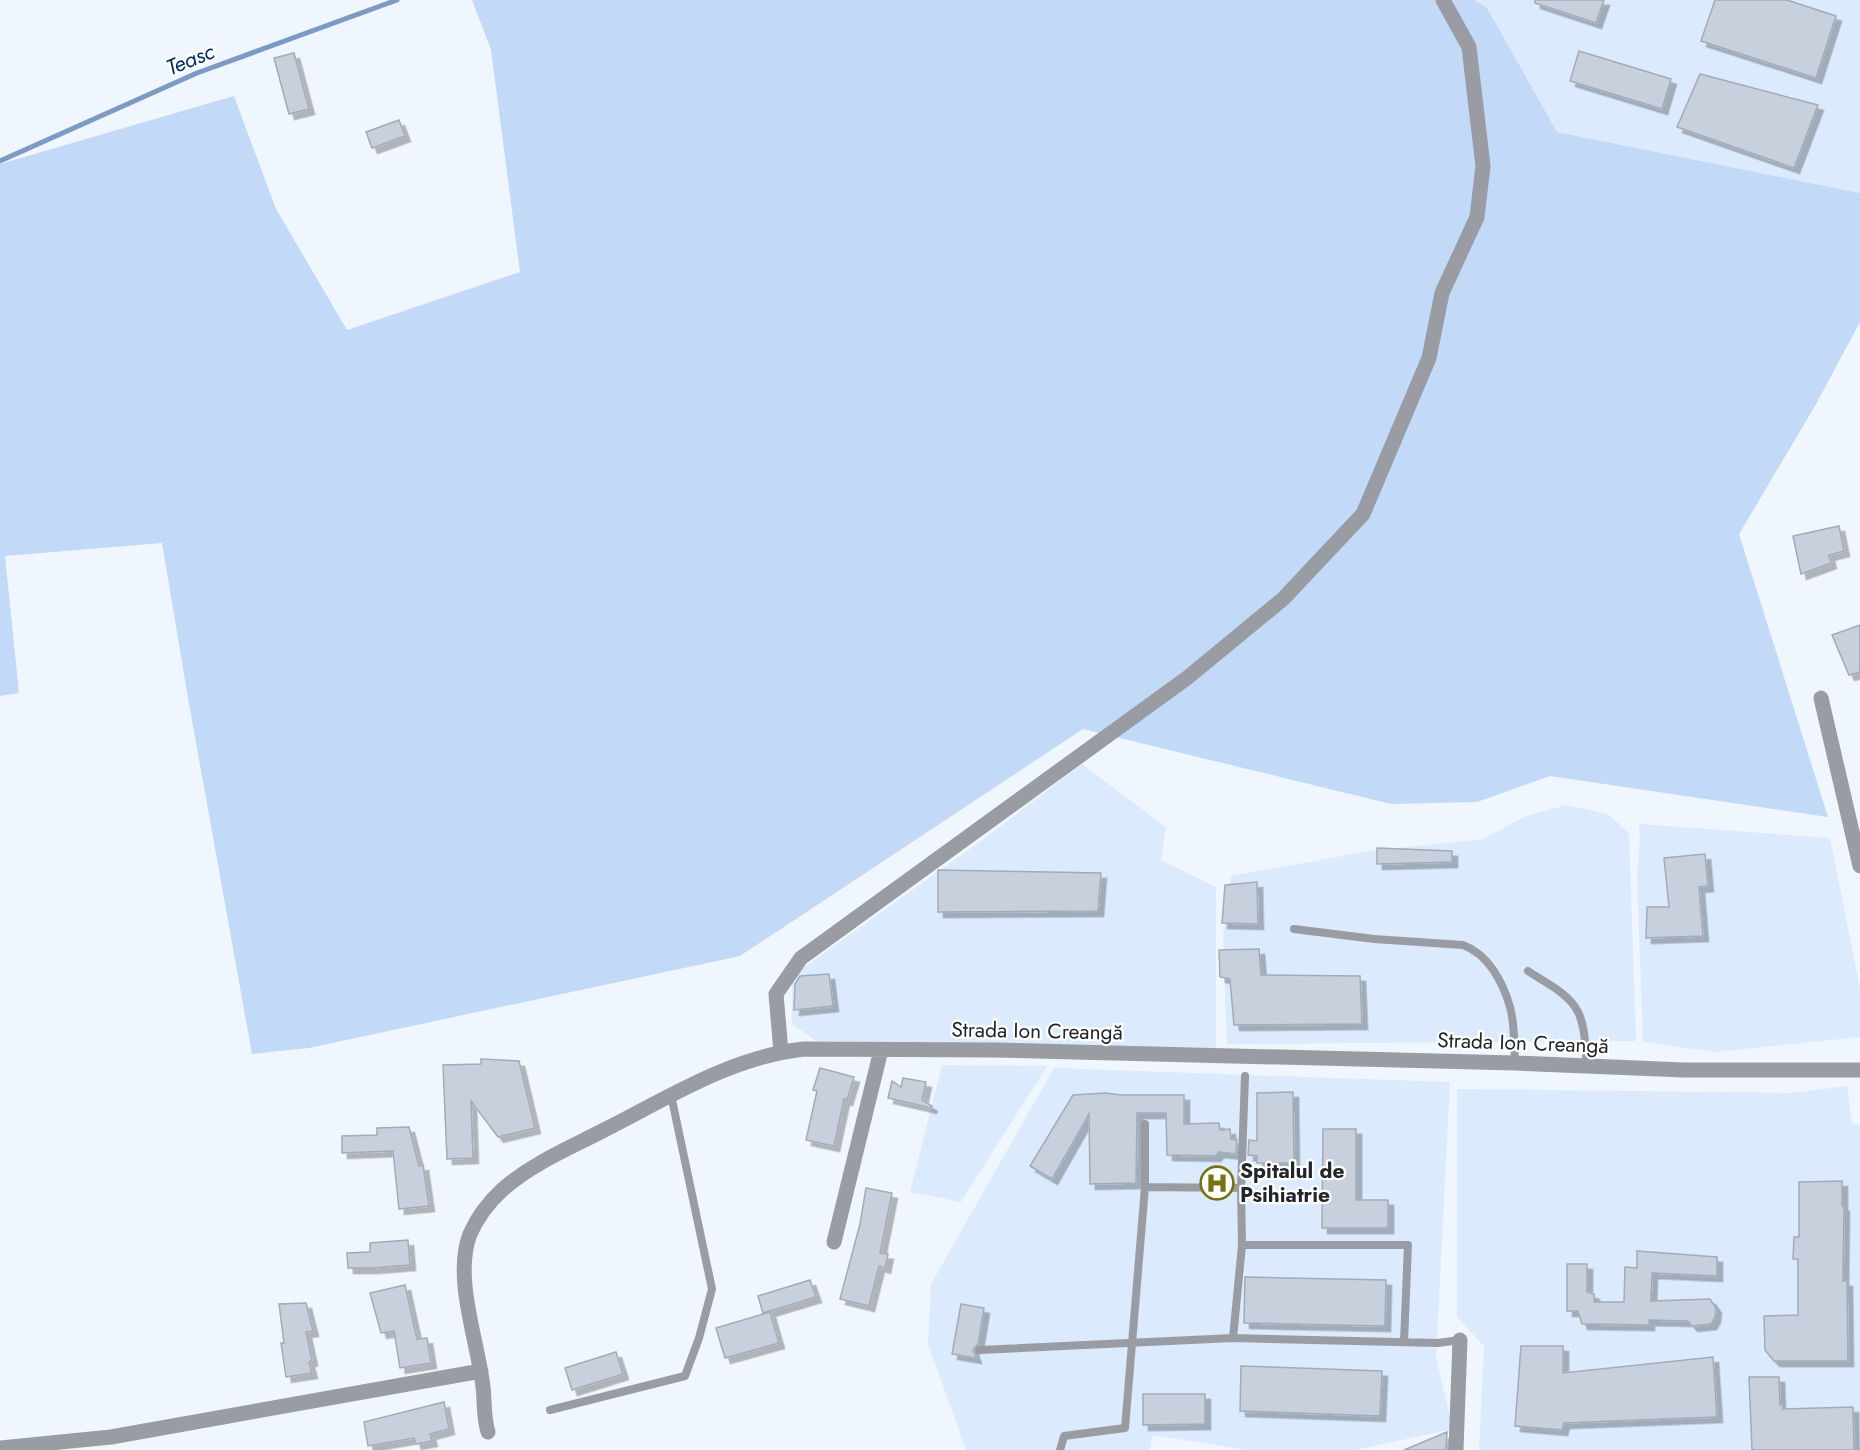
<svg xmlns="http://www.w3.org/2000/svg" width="1860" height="1450" viewBox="0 0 1860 1450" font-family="Jost,sans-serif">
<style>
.built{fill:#dceafd}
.green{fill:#c2d9f8}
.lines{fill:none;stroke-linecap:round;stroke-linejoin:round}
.stream{stroke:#7c9ac3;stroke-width:5}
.building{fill:#c7d0dc;stroke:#a3abb7;stroke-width:1.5;filter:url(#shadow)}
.service{stroke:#999ca2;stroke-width:8}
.minor{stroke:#999ca2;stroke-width:15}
.labels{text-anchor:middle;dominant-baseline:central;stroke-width:4.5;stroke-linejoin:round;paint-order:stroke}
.street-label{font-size:21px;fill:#222529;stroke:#fff}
.poi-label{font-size:21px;font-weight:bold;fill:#222529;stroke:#fff;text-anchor:start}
.water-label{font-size:22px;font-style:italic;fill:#042e60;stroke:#fff}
</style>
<defs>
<filter id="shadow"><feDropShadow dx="5.5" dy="5.5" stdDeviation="0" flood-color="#0004"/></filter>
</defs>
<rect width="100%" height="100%" fill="#f0f6fd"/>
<path class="built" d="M1474,0H1860V193L1557,132L1487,8Z
M1082,764L1166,827L1161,860L1216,887V1048L816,1041L792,1024V976L985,838Z
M1566,805L1608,814L1629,833L1636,1041L1227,1044L1223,937L1231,876L1370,851L1483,839L1526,816Z
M1639,824L1830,838L1860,989V1037L1715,1052L1643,1042L1637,878L1640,837Z
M942,1065L1047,1066L961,1202L910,1192Z
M1054,1068L1450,1082L1436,1358L1453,1429L1355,1450H1247L1152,1435L1150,1450H966L928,1344L931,1284Z
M1847,1086L1852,1124L1860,1125V1450H1479L1484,1346L1457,1317V1089L1792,1093Z"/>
<path class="green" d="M472,0H1474L1487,8L1557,132L1860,193V322L1815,406L1739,534L1828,817L1550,776L1477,802L1391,804L1083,729L740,956L309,1048L252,1054L188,698L162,543L5,556L19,693L0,696V164L234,96L276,209L347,330L520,272L491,50Z"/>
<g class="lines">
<path class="stream" d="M0,161L197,73L397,0"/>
</g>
<path class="building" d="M1535,0H1604L1596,23L1535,3Z
M1715,0H1787L1836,16L1816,78L1701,41Z
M1579,51L1671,79L1662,109L1570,81Z
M294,53L309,109L289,114L274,58Z
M1700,74L1818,105L1794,168L1677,127Z
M399,120L405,136L372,148L366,132Z
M1839,526L1844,551L1829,555L1831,563L1801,574L1793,536Z
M1860,625V672L1849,675L1832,635Z
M1377,848L1452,851V862L1377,864Z
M1705,854L1708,886L1699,887L1703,936L1646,938L1647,907H1669L1664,858Z
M938,870L1101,873L1098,911L938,912Z
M1257,882L1258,924L1222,923L1225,885Z
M1259,949L1261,975L1360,976L1362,1024L1234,1025L1230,979L1220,977L1219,950Z
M829,974L833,1006L794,1010L795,984L800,976Z
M481,1059L519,1061L535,1128L498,1137L471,1101L473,1158L447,1159L443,1065L481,1064Z
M820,1068L854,1077L847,1100L844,1099L834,1146L806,1140L817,1091L813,1090Z
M903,1078L926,1082L922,1100L932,1106L931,1108L888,1098L892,1081L901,1087Z
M1293,1092L1294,1163H1257V1156L1248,1155L1249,1140L1257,1141V1093Z
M1106,1093L1121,1095H1184V1124L1219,1123L1220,1130L1230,1129L1231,1139L1237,1140L1236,1154L1219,1152L1215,1156L1167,1155L1166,1113H1137L1136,1183L1090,1184L1089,1114L1052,1179L1030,1166L1073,1095Z
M409,1127L419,1166L423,1165L429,1206L399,1209L393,1151L342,1153V1136L377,1135V1128Z
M1323,1129H1356V1200H1388V1228H1322Z
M1842,1181V1206H1844L1843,1281H1847L1848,1361H1774L1765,1350L1764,1316L1798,1315V1259H1793L1794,1237H1799V1182Z
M866,1188L892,1193L880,1253L888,1254L885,1268L879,1266L869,1306L840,1299L860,1224Z
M408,1240L410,1265L372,1268H348L347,1253L370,1252V1243Z
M1637,1251L1717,1257V1276L1652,1273L1651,1301L1710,1299L1716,1308L1715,1317L1711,1324L1692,1326L1688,1321L1649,1320V1325L1582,1324L1578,1311H1567V1264H1587V1292L1594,1294V1302H1624L1625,1267L1637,1268Z
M1245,1277L1386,1280L1385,1326L1244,1323Z
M810,1280L816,1297L763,1313L758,1296Z
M405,1285L417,1339L427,1338L431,1363L400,1368L394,1331L381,1333L370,1293Z
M306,1303L313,1331L306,1332L312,1360L309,1362L312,1373L286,1377L281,1343H284L279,1304Z
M961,1304L984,1308L978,1344L973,1350L976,1358L952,1354Z
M770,1312L779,1343L725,1358L716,1328Z
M1521,1346H1563V1373L1713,1357L1717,1417L1564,1423L1562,1430L1515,1426Z
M616,1352L623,1374L572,1390L565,1368Z
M1241,1366L1382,1371L1380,1416L1240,1411Z
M1749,1377H1779L1780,1405H1783V1409L1853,1407L1854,1450H1752Z
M1143,1394H1205V1424L1143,1425Z
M444,1402L449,1429L430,1434L432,1441L416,1444L414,1438L368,1446L364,1422Z
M1447,1432L1446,1450H1404Z"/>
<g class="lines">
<path class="service" d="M1294,929L1374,939L1463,945C1488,954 1503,982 1510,1007C1515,1024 1514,1045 1515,1063
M1528,971C1544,982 1569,993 1578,1012C1586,1028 1585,1049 1587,1067
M1145,1187L1241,1188
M1242,1245H1408L1404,1342
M1233,1338L1242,1245L1241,1188L1245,1076
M979,1350L1233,1338L1438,1343L1460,1340
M550,1410L685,1376L699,1338L712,1289L671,1095
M1060,1450L1064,1436L1125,1428L1145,1187V1124"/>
<path class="minor" d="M1821,698L1860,866
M781,1052L776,994L801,958L1187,678L1283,599L1363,514L1429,358L1442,293L1477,217L1483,166L1469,47L1443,0
M834,1242L881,1050
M488,1432C483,1415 485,1403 483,1387C478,1341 453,1278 470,1234C477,1218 489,1202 502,1190C532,1163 572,1147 608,1128C671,1096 732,1057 804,1049L996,1050L1515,1063L1684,1070H1860
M0,1448L111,1437L481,1371
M1456,1450L1460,1340"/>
</g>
<defs>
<g id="hospital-ring" transform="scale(1.725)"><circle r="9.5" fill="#fff" stroke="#767113" stroke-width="1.5"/><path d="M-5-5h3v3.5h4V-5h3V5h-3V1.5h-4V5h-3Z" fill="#767113"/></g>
</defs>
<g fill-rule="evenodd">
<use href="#hospital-ring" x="1217" y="1183"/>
</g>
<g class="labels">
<g class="street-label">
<text transform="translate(1037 1031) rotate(1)">Strada Ion Creangă</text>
<text transform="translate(1523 1043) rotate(2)">Strada Ion Creangă</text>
</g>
<g class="poi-label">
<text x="1240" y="1171">Spitalul de<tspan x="1240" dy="24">Psihiatrie</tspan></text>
</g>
<g class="water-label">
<text transform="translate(190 59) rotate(-22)">Teasc</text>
</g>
</g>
</svg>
